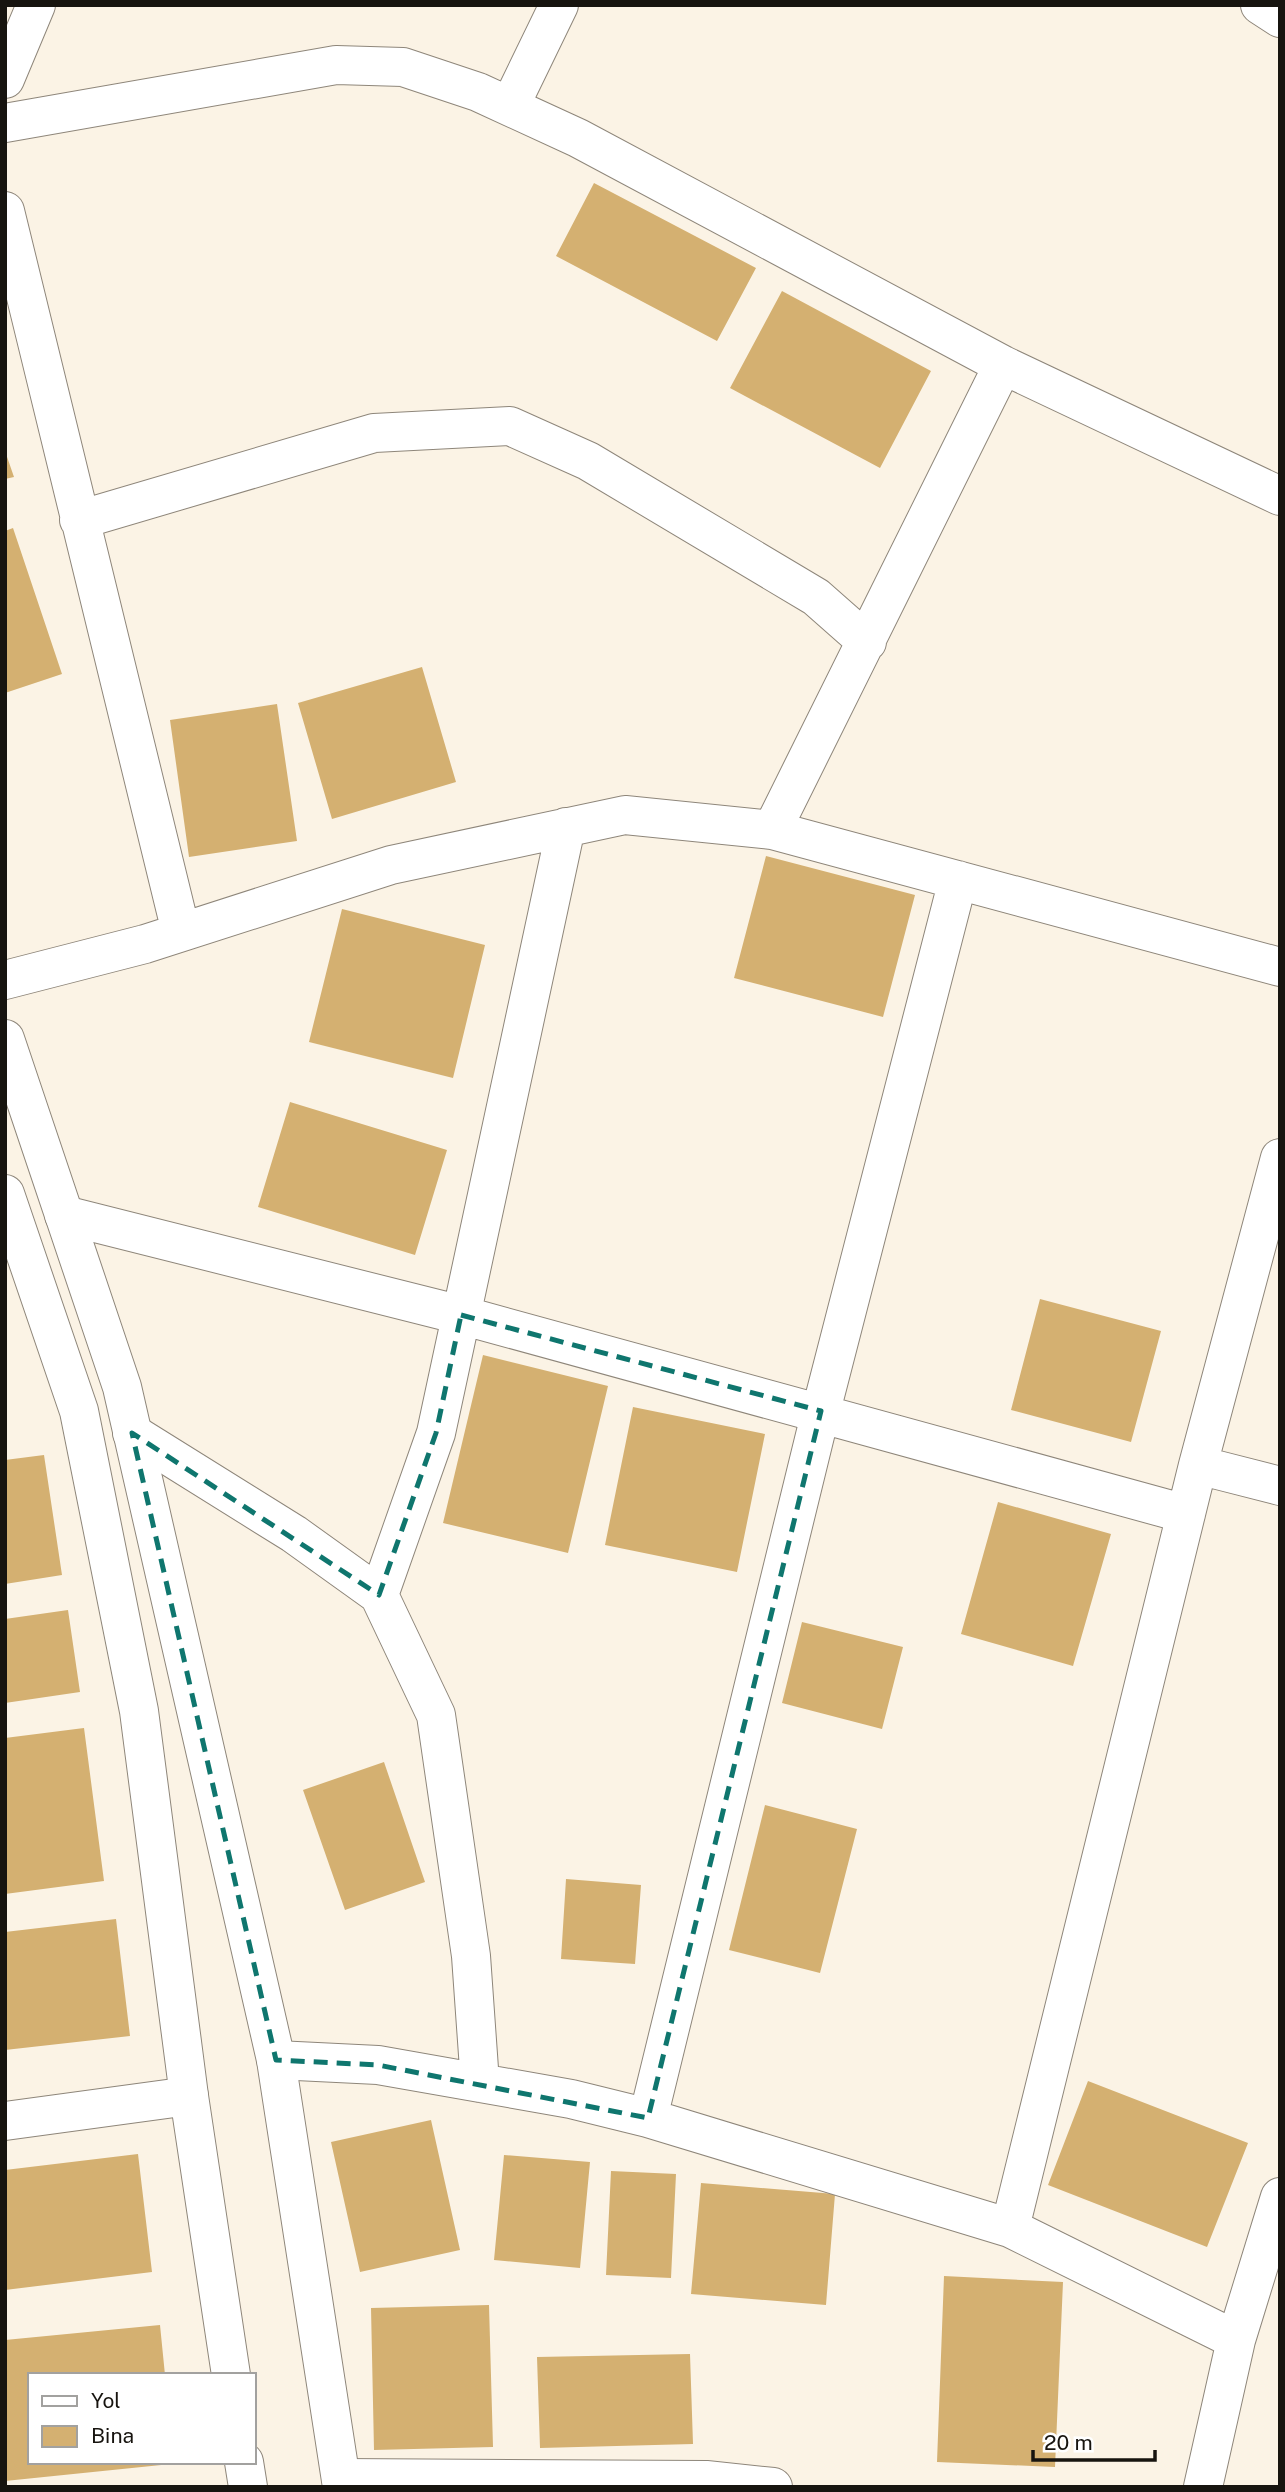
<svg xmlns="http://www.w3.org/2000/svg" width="1285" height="2492" viewBox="0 0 1285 2492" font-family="'Public Sans',sans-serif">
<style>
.building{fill:#d4b071}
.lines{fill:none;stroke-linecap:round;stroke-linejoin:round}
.minor-casing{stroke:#8e867a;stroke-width:40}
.major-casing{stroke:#8e867a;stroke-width:40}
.minor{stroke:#fff;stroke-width:38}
.major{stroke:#fff;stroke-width:38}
.marked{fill:none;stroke:#0f766e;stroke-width:5;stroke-dasharray:14 9;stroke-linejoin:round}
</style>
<rect width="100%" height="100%" fill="#fbf3e5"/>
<path class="building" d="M594,183L756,268L717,341L556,256Z
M782,291L931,371L880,468L730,388Z
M5,451L14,477L5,479Z
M13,528L62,674L5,693V531Z
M422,667L456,782L332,819L298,703Z
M277,704L297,841L189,857L170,720Z
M766,856L915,895L883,1017L734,978Z
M342,909L485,945L453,1078L309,1042Z
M290,1102L447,1150L415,1255L258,1207Z
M1040,1299L1161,1331L1131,1442L1011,1410Z
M483,1355L608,1386L568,1553L443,1523Z
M633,1407L765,1434L737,1572L605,1545Z
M44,1455L62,1575L5,1584V1460Z
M998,1502L1111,1534L1073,1666L961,1634Z
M68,1610L80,1692L5,1703V1619Z
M802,1622L903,1647L882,1729L782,1703Z
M84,1728L104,1881L5,1894V1738Z
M384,1762L425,1882L345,1910L303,1790Z
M765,1805L857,1829L820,1973L729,1950Z
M566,1879L641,1885L635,1964L561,1959Z
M116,1919L130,2036L5,2050V1932Z
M1088,2081L1248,2143L1207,2247L1048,2185Z
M431,2120L460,2250L360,2272L331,2142Z
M138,2154L152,2272L5,2290V2170Z
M504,2155L590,2162L580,2268L494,2260Z
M611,2171L676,2174L671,2278L606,2275Z
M701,2183L835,2194L826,2305L691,2294Z
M944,2276L1063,2282L1055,2467L937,2462Z
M489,2305L493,2447L374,2450L371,2308Z
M160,2325L165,2375H30V2462L171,2464L5,2481V2340Z
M690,2354L693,2444L540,2448L537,2357Z"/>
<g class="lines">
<g class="minor-casing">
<path id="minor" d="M1260,5L1280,18
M5,79L36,5
M510,106L559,5
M5,123L336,65L403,67L478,92L578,138L1003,365L1280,496
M5,211L181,932
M79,520L374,433L510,426L588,461L816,597L867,642
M772,830L1003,365
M5,980L145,944L391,865L625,815L772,830L1280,967
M64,1215L461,1315L1186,1514
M132,1433L294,1534L379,1595L436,1715L471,1956L480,2083
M1198,1465L1280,1486
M379,1595L436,1433L566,827
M276,2060L378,2065L571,2099L648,2118L1010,2228L1236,2340
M648,2118L821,1411L958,880
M5,2121L189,2096
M1010,2228L1198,1465L1280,1158
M341,2478L706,2480L773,2487
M1203,2487L1236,2340L1280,2197"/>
</g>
<g class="major-casing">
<path id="major" d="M5,1039L122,1387L276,2060L342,2487
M5,1194L79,1411L139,1711L189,2096L231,2375
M244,2462L248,2487"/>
</g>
<use href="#minor" class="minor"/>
<use href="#major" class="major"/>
</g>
<path class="marked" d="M461,1315L821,1411L648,2118L378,2065L276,2060L132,1433L379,1595L436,1433Z"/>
<rect width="1285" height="2492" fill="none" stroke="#17140f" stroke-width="14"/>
<rect x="28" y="2373" width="228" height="91" fill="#ffffff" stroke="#a2a19f" stroke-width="2"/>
<rect x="42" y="2396" width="35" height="10" fill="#ffffff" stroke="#a2a19f" stroke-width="2"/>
<text x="91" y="2408" font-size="21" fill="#17140f">Yol</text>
<rect x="42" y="2426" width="35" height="21" fill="#d4b071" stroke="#a2a19f" stroke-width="2"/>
<text x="91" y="2443" font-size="21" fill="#17140f">Bina</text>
<path d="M1033 2450v10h122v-10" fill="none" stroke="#17140f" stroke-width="3.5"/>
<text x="1044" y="2450" font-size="21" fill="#17140f" stroke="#ffffff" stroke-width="5" paint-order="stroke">20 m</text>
</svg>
